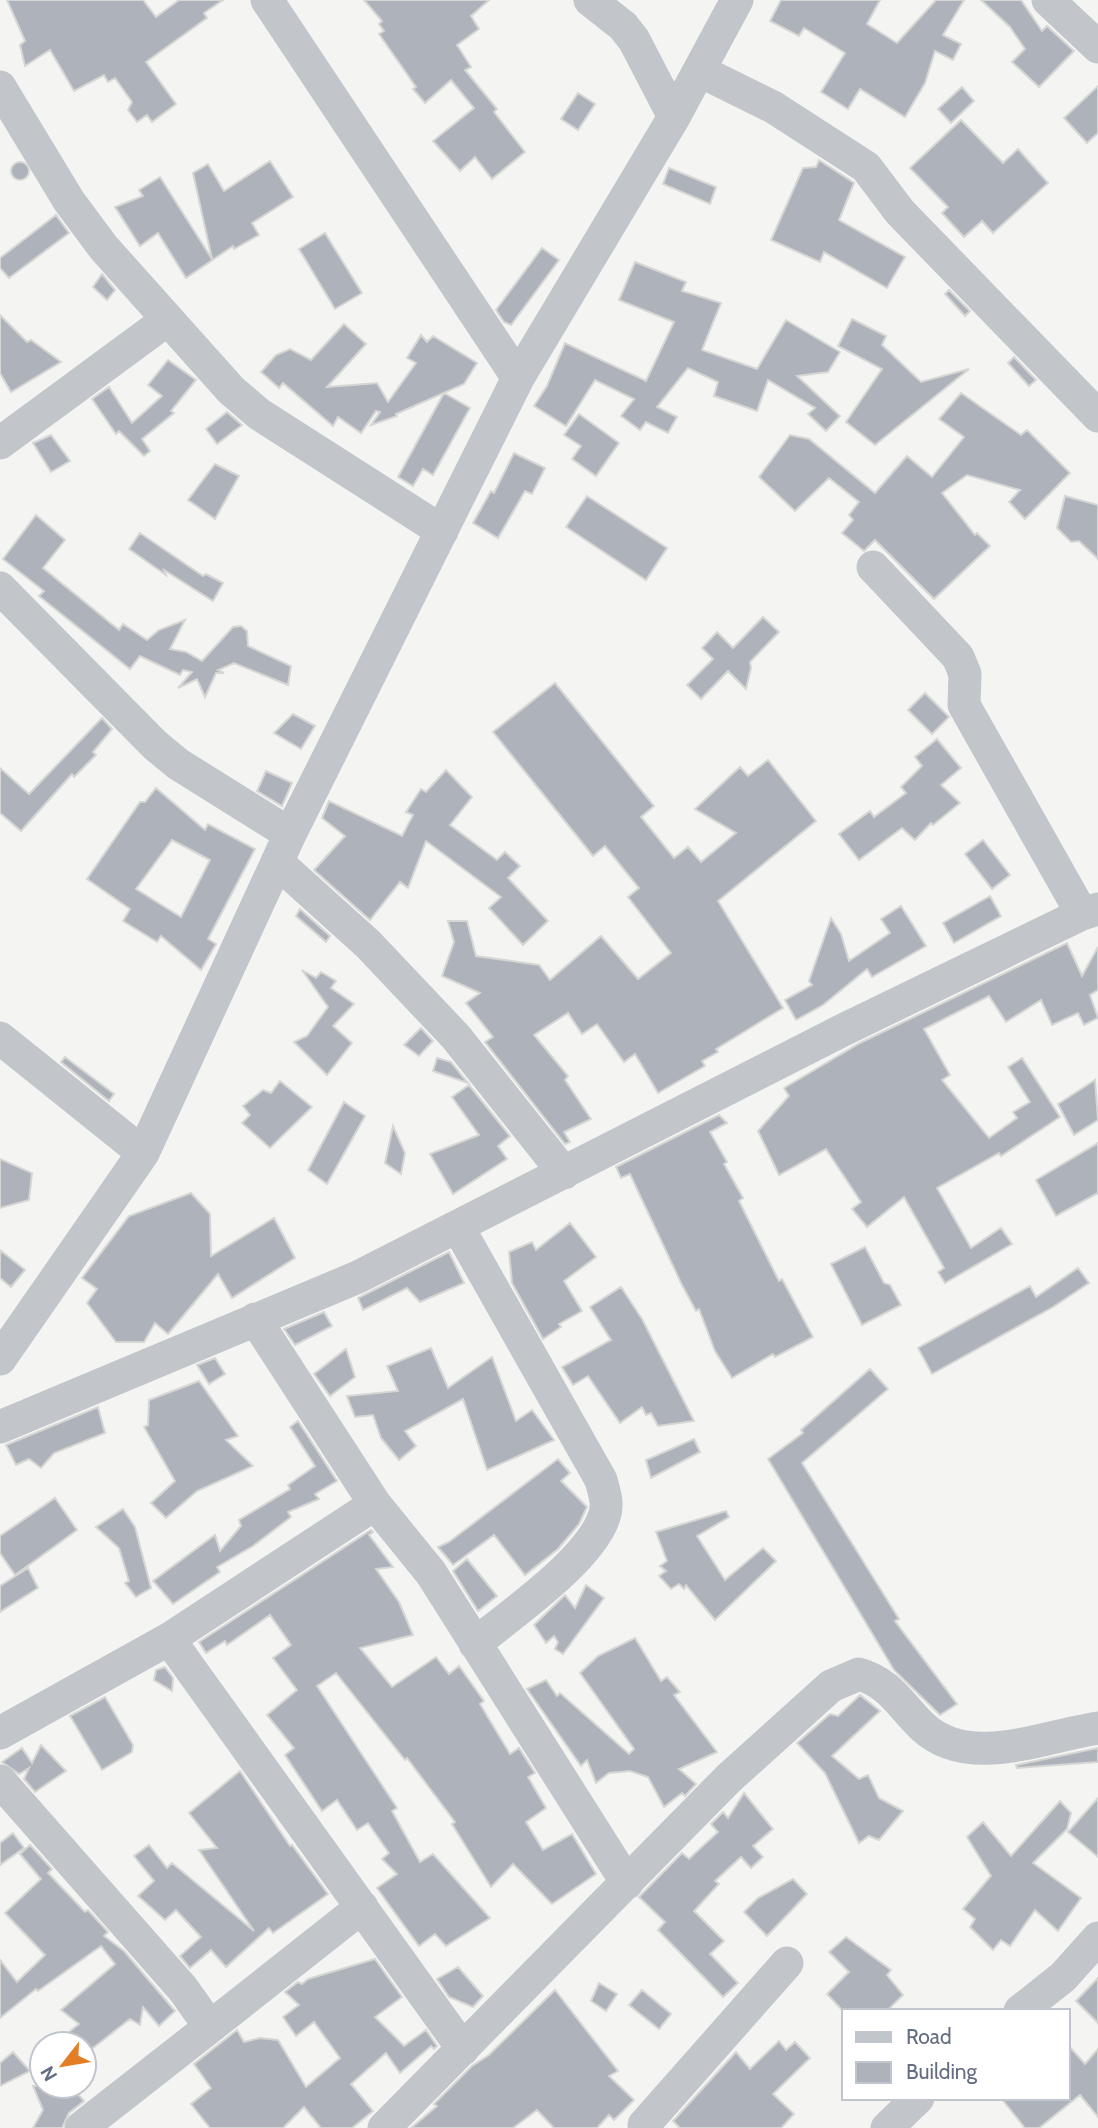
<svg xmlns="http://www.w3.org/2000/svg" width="1098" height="2128" viewBox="0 0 1098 2128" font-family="Cabin,sans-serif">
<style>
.building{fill:#aeb2ba;stroke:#d6d7d4;stroke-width:2;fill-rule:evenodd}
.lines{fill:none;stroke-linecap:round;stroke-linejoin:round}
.minor{stroke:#c2c5c9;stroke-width:33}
</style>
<rect width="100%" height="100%" fill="#f4f5f2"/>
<path class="building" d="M7,0H143L156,17L179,0H223L204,13L207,18L146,62L176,104L152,122L147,115L137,122L128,110L132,102L115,78L108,82L104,75L74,91L50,50L25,66L20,45L25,41Z
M364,0H489L471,16L479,29L457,45L471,67L465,70L497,109L494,112L525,152L492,179L475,157L460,171L433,141L474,108L451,80L425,103L413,89L416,87L379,34L384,31L379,24L382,21Z
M781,0H880L867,24L897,43L936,0H964L943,35L961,44L953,60L935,51L925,83L905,117L860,89L848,109L821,92L845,53L804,28L799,36L770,21Z
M981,0H1021L1042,31L1047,26L1074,51L1039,87L1012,62L1025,49L1010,27Z
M1098,86V133L1087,143L1064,118Z
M962,87L974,101L951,123L938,109Z
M578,93L595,104L578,130L561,119Z
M961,120L1003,163L1018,149L1048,183L993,233L982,221L964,237L942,213L948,207L910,168Z
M819,160L854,183L839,220L905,257L887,288L824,252L820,262L771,240L803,168L816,167Z
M270,161L293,197L252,223L259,235L234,249L233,246L186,278L158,233L140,246L115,207L143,196L139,190L160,177L212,259L193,173L208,164L224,191Z
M11 171a9 9 0 1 1 18 0a9 9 0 1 1-18 0Z
M669,168L716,187L710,204L663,184Z
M56,215L69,233L9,278L0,268V258Z
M325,233L362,293L335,309L299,249Z
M542,248L559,260L511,325L504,322L496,310Z
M635,262L686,282L682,291L721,303L702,350L757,369L786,320L840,352L828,372L797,376L840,416L826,431L808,414L815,408L768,380L757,411L714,396L718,382L688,368L657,407L677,417L668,433L646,422L640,430L621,416L634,399L595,380L566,426L534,406L547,386L565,343L646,381L674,322L619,300Z
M102,274L115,290L107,300L93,287Z
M949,290L970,311L965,316L945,294Z
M0,315L27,342L31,340L61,362L11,392L0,373Z
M852,319L886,336L882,345L921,382L969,369L875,445L846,422L882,369L838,346Z
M344,324L366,344L327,387L377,383L388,402L416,363L407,358L421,335L427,342L433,336L477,363L464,384L396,414L397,416L371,425L380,412L376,411L361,433L338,417L333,426L283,383L279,388L261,372L276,355L290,349L311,360Z
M1014,357L1036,380L1029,386L1008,363Z
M168,360L196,380L171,411L174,413L142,439L150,451L144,456L119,431L116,434L92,399L109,387L132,423L162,396L148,385Z
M444,393L470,408L433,475L423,469L413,486L398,477Z
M961,393L1021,435L1027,430L1070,473L1025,519L1009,502L1020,490L967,475L942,493L975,535L977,533L990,546L934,599L875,540L864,551L842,533L853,520L849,515L859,502L829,478L795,511L759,477L790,435L809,439L875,493L907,456L932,477L964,437L939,419Z
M227,412L242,425L217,444L206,429Z
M579,414L619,443L596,476L572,459L581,446L564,435Z
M51,435L70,461L51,472L33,443Z
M514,453L545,468L532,494L525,491L498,538L473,523L491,491L494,493Z
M215,464L239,476L215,519L188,500Z
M587,496L667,548L646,580L566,527Z
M1065,496L1098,505V559L1079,541L1071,542L1057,528Z
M36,515L65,540L43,568L119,630L123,624L147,640L159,630L185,620L170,649L186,652L202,661L233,627L241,626L247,631L248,646L291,666L288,685L234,663L218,670L224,673H216L205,697L197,679L178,688L192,672L183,670L180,675L140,656L130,669L39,596L44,591L3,559Z
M140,533L203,576L206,574L223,583L213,601L164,570L166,575L129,549Z
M763,617L779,632L750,662L751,668L746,689L728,671L701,699L687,685L713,659L702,648L717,632L733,648Z
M555,683L654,806L641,817L674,858L688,847L701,862L736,833L695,809L740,767L748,776L768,760L816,821L718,901L783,1008L716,1049L718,1052L702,1061L705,1066L658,1093L635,1054L624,1062L597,1024L582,1034L568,1013L534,1035L568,1076L565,1080L591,1119L564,1132L570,1142L565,1144L485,1042L493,1037L466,1003L480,993L442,976L454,942L448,921H467L476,956L539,965L550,980L601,936L638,979L671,953L628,897L639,888L605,846L593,856L493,732Z
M925,693L949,717L932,734L908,710Z
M293,714L315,726L301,749L274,733Z
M102,718L112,729L93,752L96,755L74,777L72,774L21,831L0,813V768L29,794Z
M937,739L961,768L941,785L960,803L933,825L931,823L915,840L902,828L859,860L839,834L870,811L874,817L906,793L901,787L922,766L915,757Z
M446,770L472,797L450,825L497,860L505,852L520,866L508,878L548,921L523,945L489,908L501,897L426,841L408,888L400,882L370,920L314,870L345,836L322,818L329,801L402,836L413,815L406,812L421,789L426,792Z
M266,771L292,783L282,806L257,791Z
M156,788L205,830L208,824L255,849L208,939L216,944L201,970L161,936L157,942L123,921L130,909L87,879L140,802H145ZM172,840L210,860L181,917L136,889Z
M983,840L1010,875L992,889L965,854Z
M990,896L1001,916L954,943L943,923Z
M901,906L926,946L872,977L867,969L823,1005L796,1020L785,1000L812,985L809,981L831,918L841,934L849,961L890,933L881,919Z
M300,909L330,936L326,942L296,916Z
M1067,943L1082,976L1098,947V990L1090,995L1098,1018L1084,1025L1078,1013L1052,1025L1041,1000L1006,1022L989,996L924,1029L950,1075L942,1080L989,1138L1017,1118L1013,1112L1030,1102L1008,1067L1022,1058L1060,1117L1001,1156L999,1153L937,1188L971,1248L1001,1228L1012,1244L945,1283L938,1272L944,1268L904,1197L867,1227L852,1209L861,1202L826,1149L779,1175L758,1131L789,1096L784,1088L860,1043Z
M302,970L316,978L321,972L336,981L331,988L354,1004L333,1026L352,1043L327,1075L294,1042L307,1036L328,1007Z
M421,1028L433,1041L419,1056L404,1045Z
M65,1057L114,1094L109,1101L61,1062Z
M437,1058L451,1062L468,1083L433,1071Z
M1095,1080L1098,1120L1074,1135L1058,1104Z
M280,1081L312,1107L270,1148L242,1123L250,1115L243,1106L263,1090L271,1093Z
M469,1085L510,1136L498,1146L507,1159L453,1194L430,1154L479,1135L452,1097Z
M344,1102L365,1116L327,1184L308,1170Z
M719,1115L727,1123L710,1132L727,1162L724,1164L743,1198L739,1201L779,1281L782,1279L813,1337L775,1357L773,1354L732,1378L715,1351L699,1309L696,1311L681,1283L630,1174L621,1178L616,1167Z
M393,1126L405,1153L401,1174L385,1163Z
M1098,1143V1193L1056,1216L1036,1180Z
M0,1159L32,1173L29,1200L0,1208Z
M191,1193L210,1214L211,1256L274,1218L295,1258L232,1298L218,1274L168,1334L155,1323L144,1342H116L87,1303L97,1289L82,1278L129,1216Z
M570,1223L596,1257L564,1281L582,1311L559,1324L561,1327L543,1339L512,1283L509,1252L532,1242L536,1250Z
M865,1247L884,1283L890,1285L901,1305L862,1325L831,1264Z
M0,1250L25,1270L11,1287L0,1278Z
M449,1252L464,1283L420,1302L407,1288L363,1310L358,1298Z
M1078,1268L1089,1283L1053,1307L932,1374L918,1348L1030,1286L1036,1297Z
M621,1287L642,1319L694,1421L658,1426L651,1413L646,1415L642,1407L620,1423L588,1376L573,1385L562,1367L611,1340L590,1307Z
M324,1312L332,1326L295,1345L284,1329Z
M431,1348L448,1388L492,1357L516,1421L532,1410L554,1440L487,1470L463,1399L405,1431L416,1446L399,1460L381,1438L373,1415L355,1417L347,1396L398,1391L387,1366Z
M346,1349L355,1377L330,1396L314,1374Z
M215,1358L225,1374L209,1384L197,1365Z
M870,1369L888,1389L802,1463L899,1619L895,1621L957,1704L940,1715L894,1670L768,1459L803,1433L801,1430Z
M199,1381L238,1436L226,1440L253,1466L197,1491L166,1518L151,1503L175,1481L144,1427L148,1425L149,1400Z
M98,1407L105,1433L54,1453L41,1468L29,1459L16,1465L6,1445Z
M298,1421L337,1481L315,1494L319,1499L288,1512L291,1517L253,1546L217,1567L220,1572L173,1604L153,1581L215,1535L220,1551L241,1526L239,1520L290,1489L288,1485L315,1466L290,1427Z
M694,1439L700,1452L651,1478L646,1460Z
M558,1459L570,1473L561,1481L587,1507L579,1524L558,1549L525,1575L494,1535L453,1565L438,1547L449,1542Z
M55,1498L77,1530L15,1575L0,1553V1536Z
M123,1509L135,1527L151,1588L136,1597L125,1583L129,1581L119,1548L96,1527Z
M726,1511L729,1517L697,1536L725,1580L763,1548L776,1561L715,1620L686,1585L684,1589L679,1584L671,1589L659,1576L666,1571L660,1566L667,1561L656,1532Z
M371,1530L373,1532L369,1535L393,1567L376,1569L399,1602L413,1635L360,1648L392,1687L436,1657L449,1674L459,1666L484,1701L480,1704L510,1754L519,1748L535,1773L528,1777L546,1808L526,1822L543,1850L572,1834L596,1874L552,1904L513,1864L491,1887L452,1824L455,1822L407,1758L405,1760L336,1673L317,1686L397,1808L392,1811L420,1862L433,1854L490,1918L446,1946L435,1934L419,1946L377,1888L397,1874L382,1859L389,1853L368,1823L357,1830L337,1800L322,1811L285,1755L294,1748L267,1715L297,1690L273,1658L291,1645L270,1615L227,1645L225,1641L206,1653L199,1642Z
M467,1559L497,1596L478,1611L453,1571Z
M28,1568L38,1588L0,1612V1586Z
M586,1585L604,1598L563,1654L555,1649L558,1642L554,1636L546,1643L534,1625L565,1595L575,1608Z
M635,1638L661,1681L667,1677L680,1692L674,1695L717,1752L679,1769L696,1784L685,1796L682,1793L664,1807L648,1777L630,1771L609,1773L596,1783L587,1760L581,1766L527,1689L546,1680L557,1696L560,1693L629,1754L634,1749L580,1673L598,1656Z
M165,1667L173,1678L172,1691L154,1680L156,1670Z
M860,1695L880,1711L832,1756L859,1779L868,1775L879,1798L903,1811L879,1840L869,1836L859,1843L825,1773L797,1743L830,1714L838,1716Z
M105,1697L133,1745L132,1752L102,1770L70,1716Z
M41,1745L66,1771L35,1792L24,1779L29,1768L19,1774L2,1762L22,1748L32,1763Z
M1098,1748V1762L1017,1768L1016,1765Z
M240,1771L290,1846L292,1845L328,1894L273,1933L269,1928L226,1967L211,1950L190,1968L180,1956L201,1937L176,1910L165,1920L138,1896L154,1881L134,1856L149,1845L167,1868L172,1863L254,1931L199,1850L217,1848L189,1813Z
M744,1793L773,1829L753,1846L763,1857L751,1868L741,1857L715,1881L719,1884L694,1911L724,1941L710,1954L738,1983L723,1997L658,1930L665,1922L639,1897L682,1853L689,1859L718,1832L711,1824L723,1812L728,1818Z
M1098,1798V1857L1068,1832Z
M1060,1801L1071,1813L1067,1829L1033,1863L1081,1898L1058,1931L1035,1910L1010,1946L1001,1940L993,1950L970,1927L975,1919L963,1909L991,1876L967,1837L983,1822L1011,1856Z
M13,1833L24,1848L0,1865V1843Z
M30,1845L52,1869L48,1873L85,1912L88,1910L108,1932L104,1936L124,1951L175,2011L159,2026L143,2007L140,2025L130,2019L84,2055V2044H54L79,2024L61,2010L115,1964L101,1946L38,1991L36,1989L0,2018V1960L17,1982L45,1955L5,1913L41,1879L20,1854Z
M793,1879L807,1894L767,1936L744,1912L758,1898Z
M846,1937L891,1970L887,1975L903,1995L887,2011H843L827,1994L849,1972L829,1952Z
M375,1959L402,1997L375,2017L404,2046L426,2030L437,2046L434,2049L431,2046L400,2073L386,2053L351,2084L373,2111L352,2128H321L304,2107L283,2128H210L191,2104L211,2088L194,2064L237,2030L244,2042L260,2038L278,2040L306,2087L340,2058L314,2022L296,2036L283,2017L299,2005L285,1992L298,1982L302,1984L308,1979Z
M458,1967L483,1996L473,2007L449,1997L437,1979Z
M1098,1978V2023L1076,2001Z
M599,1983L617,1994L606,2011L591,2001Z
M555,1990L618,2071L609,2076L634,2100L614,2120L609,2115L597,2128H554L537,2110L513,2128H411L437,2106L434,2104L472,2066L489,2055Z
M642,1990L671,2014L659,2029L629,2005Z
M779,2041L786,2050L795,2042L810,2058L773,2094L794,2114L781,2128H680L673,2121L736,2052L750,2069Z
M1068,2045L1085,2064L1098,2049V2117L1080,2095L1039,2128H1025L1001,2098H1068Z
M13,2052L30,2071L0,2086V2063Z
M33,2086H71L84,2101L69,2113L62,2128H33L43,2110Z"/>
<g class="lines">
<path class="minor" d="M267,0L518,378
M590,0L623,26L634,40L674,117
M1048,0L1098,47
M700,71L773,107L866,167L900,212L1098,416
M0,87L69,201L104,248L231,390L259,414L442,531
M0,443L167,320
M873,567L958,657L965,674L964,705L1082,914
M0,588L155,745L178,764L290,834
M277,862L368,944L456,1037L564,1173
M0,1038L143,1153
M458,1227L601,1480C604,1492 609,1504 604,1517C589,1561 511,1614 475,1644
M255,1319L375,1504
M0,1359L143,1153L290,834L518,378L674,117L737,0
M0,1427L358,1277L843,1030L1082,914L1098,909
M169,1639L463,2049
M0,1733L169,1639L375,1504L431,1573L627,1883
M0,1781L183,1989L210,2027L81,2128
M1020,2011L1063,1977L1098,1938
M210,2027L362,1907
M644,2125L787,1963
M384,2128L729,1778L831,1686L859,1674C890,1683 901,1706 923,1727C969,1770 1044,1736 1098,1728
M887,2128L918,2098"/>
</g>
<rect x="842" y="2009" width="228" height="91" fill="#ffffff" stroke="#c1c5cd" stroke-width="2"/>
<rect x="856" y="2032" width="35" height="10" fill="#c2c5c9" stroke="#c1c5cd" stroke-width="2"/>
<text x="906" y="2044" font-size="21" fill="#646e83">Road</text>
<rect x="856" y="2062" width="35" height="21" fill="#aeb2ba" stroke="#c1c5cd" stroke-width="2"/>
<text x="906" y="2079" font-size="21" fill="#646e83">Building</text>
<g transform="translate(63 2065) rotate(239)"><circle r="33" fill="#ffffff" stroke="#c1c5cd" stroke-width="2"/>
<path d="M0-5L12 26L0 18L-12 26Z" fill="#e37e24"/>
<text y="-10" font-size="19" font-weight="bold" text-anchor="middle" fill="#646e83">N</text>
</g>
</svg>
